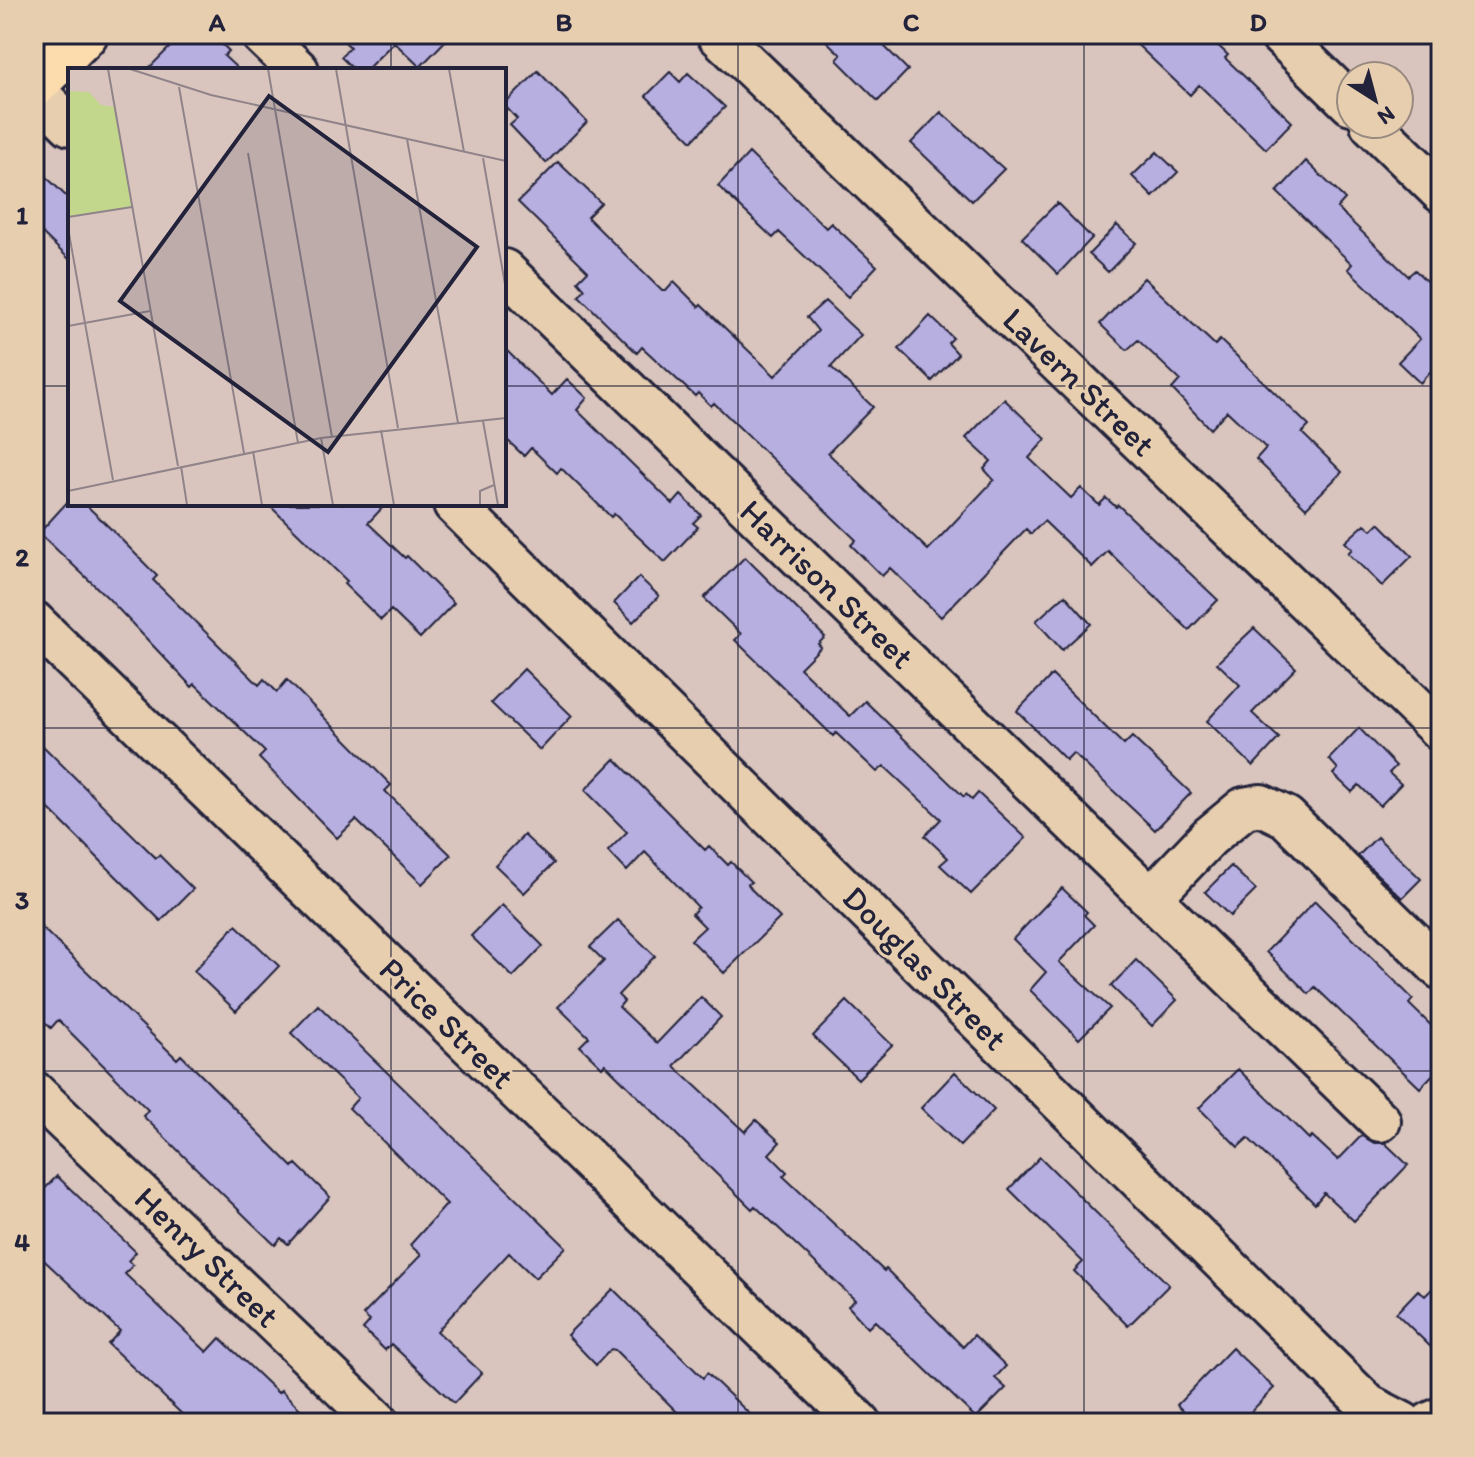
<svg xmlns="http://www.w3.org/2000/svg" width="1475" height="1457" viewBox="0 0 1475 1457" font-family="Itim,sans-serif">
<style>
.building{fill:#b8afe1;stroke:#22223b;stroke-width:2}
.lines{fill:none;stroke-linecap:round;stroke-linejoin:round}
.minor-casing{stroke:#22223b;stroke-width:46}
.major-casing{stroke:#22223b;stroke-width:50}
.minor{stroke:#e7ceaf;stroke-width:40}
.major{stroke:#fcdcac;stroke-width:44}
.grid{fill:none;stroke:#22223b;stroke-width:2;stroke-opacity:0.55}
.labels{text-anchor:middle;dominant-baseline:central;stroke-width:6;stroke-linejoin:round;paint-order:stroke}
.street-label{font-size:34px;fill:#22223b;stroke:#e7ceaf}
.inset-road{fill:none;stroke:#90848a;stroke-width:2}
.view{fill:#22223b;fill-opacity:0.15;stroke:#22223b;stroke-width:4}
.inset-edge{fill:none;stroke:#22223b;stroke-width:4}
.neatline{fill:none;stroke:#22223b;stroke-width:3}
.grid-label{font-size:26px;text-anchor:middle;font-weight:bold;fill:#22223b}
</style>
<rect width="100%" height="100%" fill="#d9c5be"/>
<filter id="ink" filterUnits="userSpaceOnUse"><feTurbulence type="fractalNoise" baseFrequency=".0125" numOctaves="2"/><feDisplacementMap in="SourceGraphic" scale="16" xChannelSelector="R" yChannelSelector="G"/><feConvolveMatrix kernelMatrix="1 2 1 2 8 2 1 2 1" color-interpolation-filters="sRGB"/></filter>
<g filter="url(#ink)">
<path class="building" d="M183,34H212L229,51L224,56L239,70H147Z
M337,34H452L420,67L394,42L366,70H354L341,57L350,47Z
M819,34H872L908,70L878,101L837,60L841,55Z
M1126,34H1206L1228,55L1225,58L1292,122L1266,149L1199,85L1190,95Z
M538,71L587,122L546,163L510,125L517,119L504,105Z
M670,72L680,82L688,73L725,107L692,141L646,96Z
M941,112L1004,169L972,201L911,143Z
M1157,152L1178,172L1153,197L1132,176Z
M749,153L826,228L831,223L877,266L848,297L779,232L773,238L718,186Z
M1306,161L1345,199L1337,208L1408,276L1415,270L1441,295V360L1420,383L1398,362L1420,339L1348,269L1352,264L1277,192Z
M558,162L601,203L587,217L662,291H666L674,282L699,307L701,305L775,376L818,331L807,317L825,301L861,335L831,367L873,407L828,453L928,550L994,480L984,469L991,461L966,438L1004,399L1046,439L1029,458L1071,498L1081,488L1099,505L1106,498L1116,507L1118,505L1218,600L1189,630L1108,551L1092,567L1044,521L1031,534L1026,529L941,617L890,568L882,576L851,545L856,540L714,403L711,406L698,393L695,396L642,347L637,353L579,296L585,289L578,281L588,271L518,202Z
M34,165L70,200V260L34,225Z
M1057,203L1092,238L1058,274L1022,238Z
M1117,225L1136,243L1108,272L1089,254Z
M1144,278L1215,345L1220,340L1309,426L1302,433L1342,472L1306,508L1256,459L1266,448L1227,411L1210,429L1172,389L1180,380L1138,340L1127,350L1100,324Z
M930,316L953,338L948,343L958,354L932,381L899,349Z
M504,348L552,395L567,379L587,398L577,410L673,504L681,495L701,515L693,523L698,527L665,562L614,514L611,517L561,468L557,473L531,448L524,456L504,437Z
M70,499V504H85L112,530L157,576L153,580L259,685L264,679L277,692L287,680L391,785L385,791L451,855L422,884L356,820L337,838L259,758L265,752L195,684L192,687L108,598L39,533Z
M268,504H386L368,523L405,558L407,556L454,603L420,638L391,610L381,620L344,584L347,581Z
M1379,523L1412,556L1382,586L1348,553L1352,549L1345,542L1365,524L1372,530Z
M745,557L825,637L818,644L821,647L800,668L850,716L865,701L964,797L966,794L972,800L978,793L1026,838L971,894L940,865L948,858L925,836L941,819L884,766L877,772L836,733L833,736L735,640L741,634L704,598Z
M639,577L659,596L633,622L614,603Z
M1065,595L1091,624L1062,650L1036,621Z
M1254,628L1296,668L1252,713L1279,738L1253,766L1207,721L1240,685L1217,663Z
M524,669L572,716L540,750L491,703Z
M1052,675L1124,745L1132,737L1191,793L1155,830L1073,753L1066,760L1017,711Z
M1359,728L1396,766L1389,773L1401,784L1380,806L1359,785L1352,792L1333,774L1338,769L1329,759Z
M34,737L156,858L159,855L193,889L161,921L34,794Z
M615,759L705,850L709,846L728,865L731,862L751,882L748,884L752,890L780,918L724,973L691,940L705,927L692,914L698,907L645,852L627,871L608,851L627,832L585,790Z
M524,835L554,863L524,893L495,865Z
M1377,837L1421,879L1402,898L1358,856Z
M1231,866L1256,890L1230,916L1205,892Z
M1062,888L1087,912L1084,915L1094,925L1059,962L1110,1008L1079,1039L1030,990L1046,972L1013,939Z
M1315,901L1413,999L1409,1004L1441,1035V1066L1420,1088L1315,987L1309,994L1266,952Z
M502,905L543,946L513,977L471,936Z
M34,920L177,1059L181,1055L293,1167L296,1164L330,1197L288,1244L281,1238L275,1245L252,1223L143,1116L148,1110L58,1020L51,1028L34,1012Z
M618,920L655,956L618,995L624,1001L619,1007L657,1043L701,997L721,1017L674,1066L745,1132L756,1120L780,1142L769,1154L787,1172L783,1176L884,1271L886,1269L963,1347L974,1335L1006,1366L995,1378L1006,1388L976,1418L875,1321L868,1328L848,1306L855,1300L755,1206L752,1209L605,1064L602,1067L580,1046L589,1037L558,1007L604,961L590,947Z
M236,925L279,966L236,1011L194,971Z
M1136,960L1177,1000L1152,1026L1111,986Z
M847,1001L892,1045L858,1079L813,1036Z
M318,1005L566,1247L535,1278L509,1253L437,1331L482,1373L454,1403L391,1344L385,1350L363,1329L370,1321L363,1315L421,1255L410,1245L447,1204L349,1108L358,1098L291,1033Z
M1238,1069L1309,1139L1312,1136L1338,1160L1362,1135L1374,1143H1385L1408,1165L1354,1221L1324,1193L1315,1204L1248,1138L1238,1147L1199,1108Z
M955,1072L994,1110L960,1146L921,1108Z
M1040,1157L1169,1285L1128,1326L1074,1271L1083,1262L1009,1189Z
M57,1176L136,1252L128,1261L133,1265L125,1274L207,1352L220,1338L278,1393L281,1390L314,1423H191L160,1393L108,1344L120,1331L34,1251V1200Z
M1441,1280V1357L1396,1313L1418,1290L1425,1296Z
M613,1289L703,1378L707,1373L759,1423H688L615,1350L611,1349L596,1365L567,1335Z
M1232,1348L1274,1388L1240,1423H1195L1177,1405Z"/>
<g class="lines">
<g class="minor-casing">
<path id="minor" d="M261,34L298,70
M717,34L1441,731
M1279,34L1351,104
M34,90L70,125
M1371,124L1441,192
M504,270L1380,1121
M454,504L1368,1405L1403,1423
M34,622L860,1423
M1151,898L1209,837L1244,808L1261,805L1286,817L1441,969
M34,1092L379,1423
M1430,1423L1441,1418"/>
</g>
<g class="major-casing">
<path id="major" d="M34,85L85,34"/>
</g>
<use href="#minor" class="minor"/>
<use href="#major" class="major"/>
</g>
</g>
<path class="grid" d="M391,34V70M738,34V1423M1084,34V1423M34,386H70M504,386H1441M391,504V1423M34,728H1441M34,1071H1441"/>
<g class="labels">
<g class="street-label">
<text transform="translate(1079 382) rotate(44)">Lavern Street</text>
<text transform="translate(827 584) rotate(44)">Harrison Street</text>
<text transform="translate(925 968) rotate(45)">Douglas Street</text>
<text transform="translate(447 1023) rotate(44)">Price Street</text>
<text transform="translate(207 1257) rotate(44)">Henry Street</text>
</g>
</g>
<g transform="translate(68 68)">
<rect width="438" height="438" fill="#d9c5be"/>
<path d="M0,23L21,24L33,37L47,39L64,139L0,149Z" fill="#c2d78c"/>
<path class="inset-road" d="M40,1L110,398M62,1L143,27L438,93M200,1L264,369M268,1L330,360M381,1L396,84M111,19L176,385M339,71L390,355M180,85L230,375M415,90L438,222M0,149L64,139M0,160L45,412M0,258L82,243M415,353L430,437M313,362L326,437M253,370L265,437M185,383L194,437M113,398L119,437M0,423L253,370L438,350M412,437V423L426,417"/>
<path class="view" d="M201,28L409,179L260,384L52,233Z"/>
<rect width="438" height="438" class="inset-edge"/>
</g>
<rect width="1475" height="1457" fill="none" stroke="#e7ceaf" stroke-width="88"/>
<g transform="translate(1375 100) rotate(144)"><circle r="38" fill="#e7ceaf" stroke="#988981" stroke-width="2"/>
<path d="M0-6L14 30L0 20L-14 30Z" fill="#22223b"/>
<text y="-12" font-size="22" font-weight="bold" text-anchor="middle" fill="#22223b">N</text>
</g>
<rect x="44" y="44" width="1387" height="1369" class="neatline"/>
<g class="grid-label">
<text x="217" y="31">A</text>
<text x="564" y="31">B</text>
<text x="911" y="31">C</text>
<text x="1258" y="31">D</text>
<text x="22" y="224">1</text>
<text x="22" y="566">2</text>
<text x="22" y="909">3</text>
<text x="22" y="1251">4</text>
</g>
</svg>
